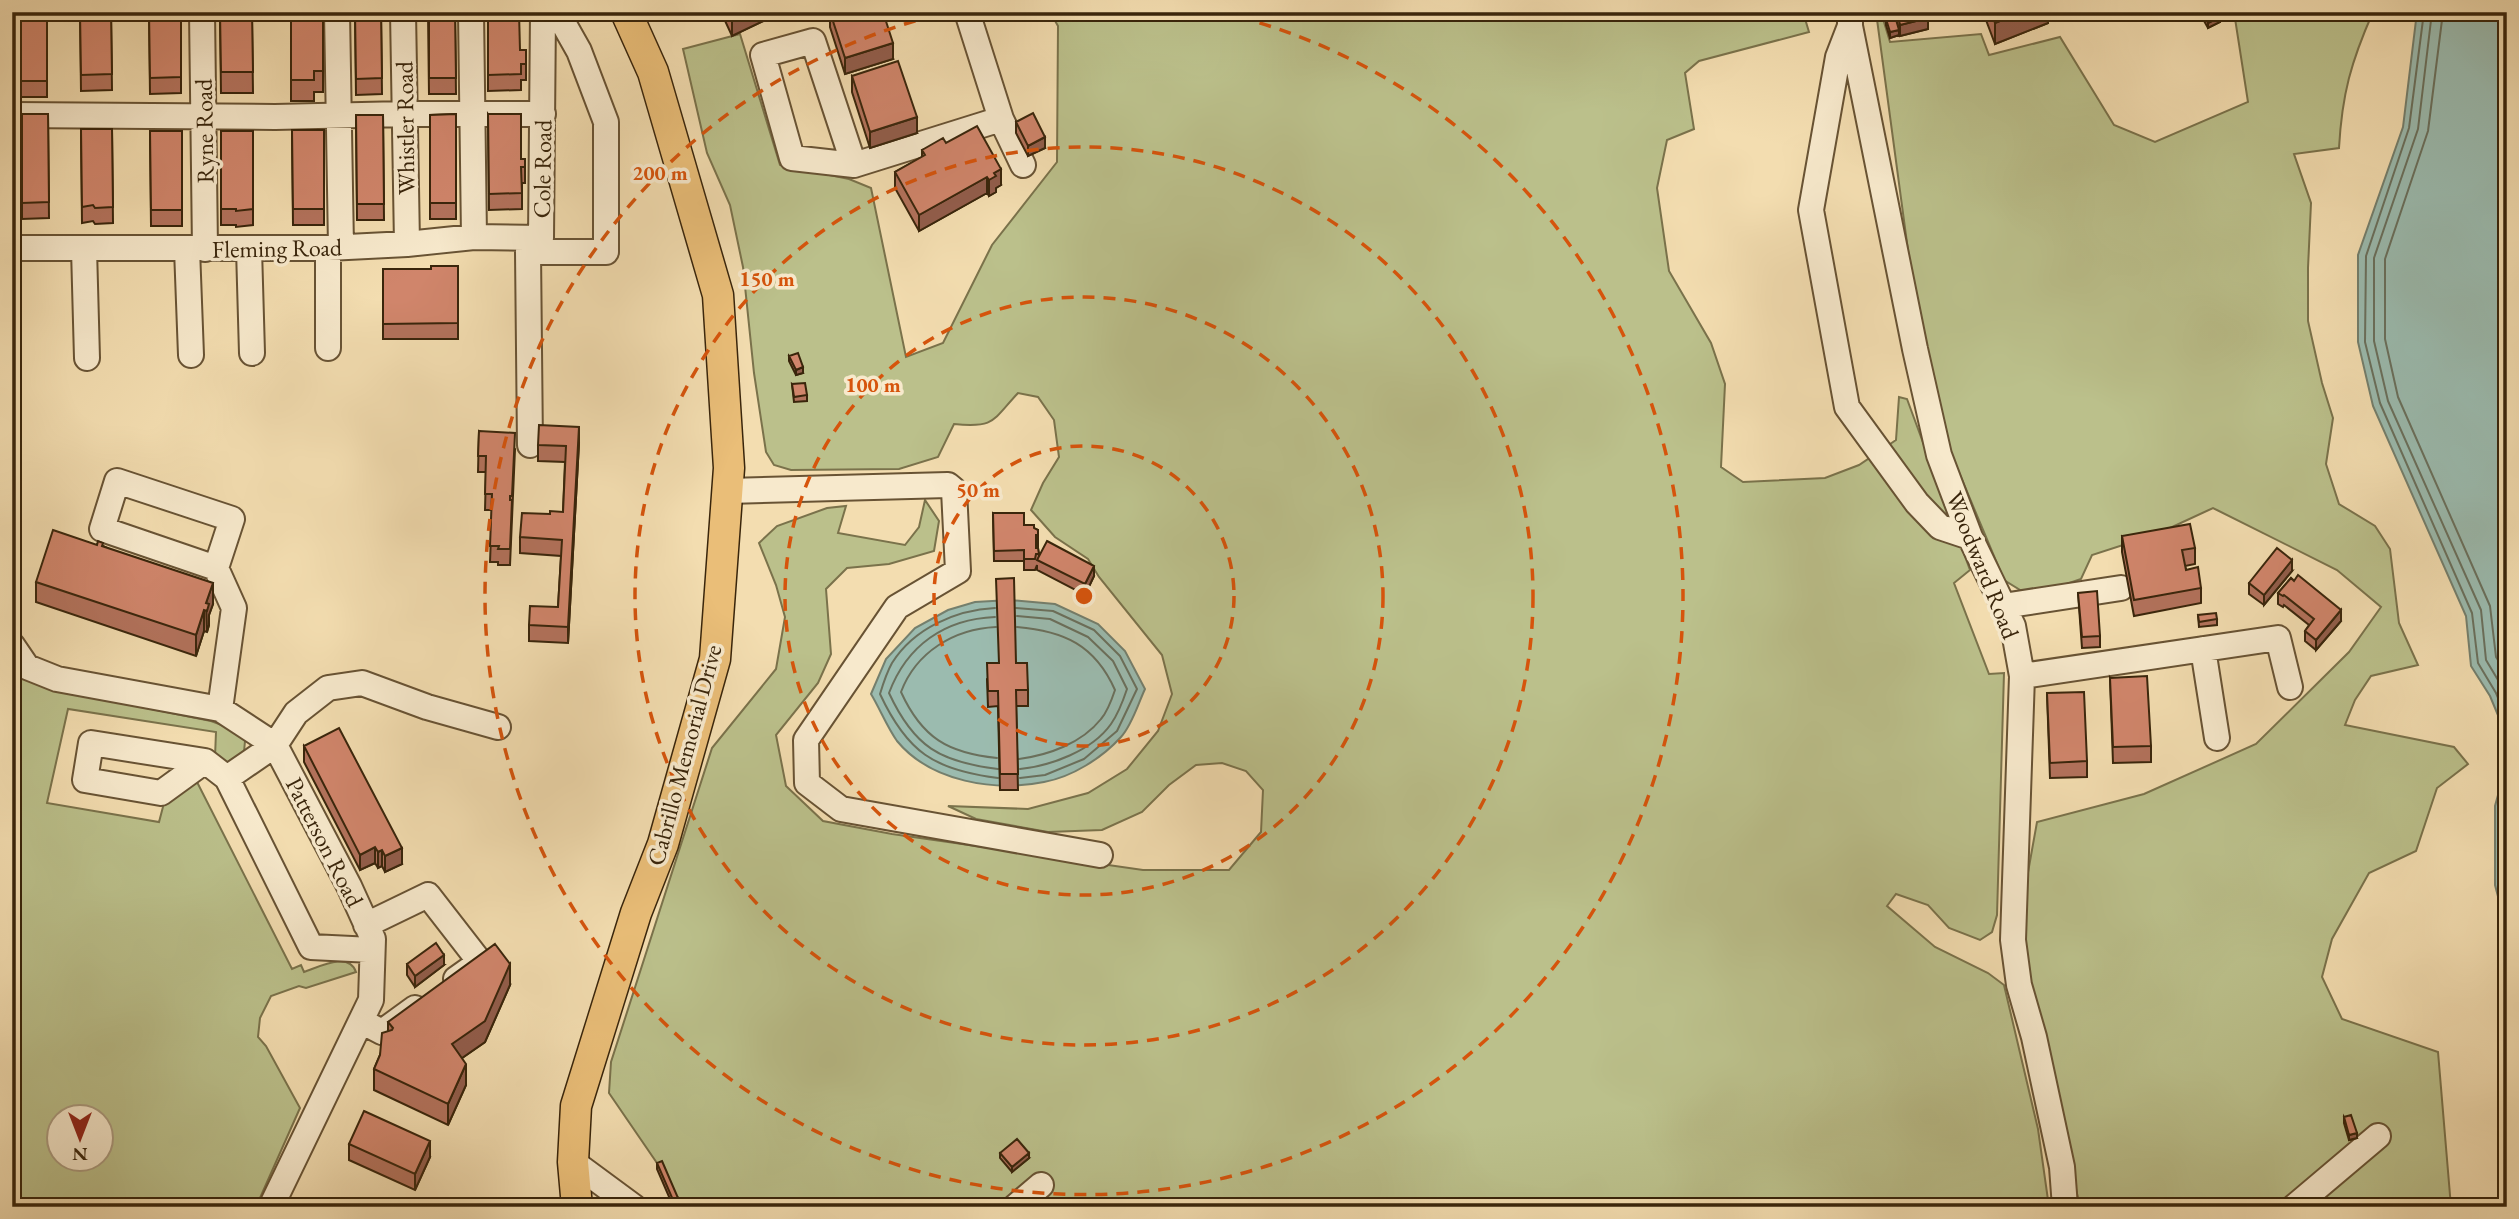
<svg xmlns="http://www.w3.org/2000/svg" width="2519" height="1219" viewBox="0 0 2519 1219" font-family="'EB Garamond',serif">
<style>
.green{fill:#bbc08b;stroke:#7a724b;stroke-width:2;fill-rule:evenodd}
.water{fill:#9bbbaf;stroke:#747f6d;stroke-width:2}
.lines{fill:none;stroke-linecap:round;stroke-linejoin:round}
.shore{stroke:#6a705d;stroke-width:2}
.minor-casing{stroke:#685334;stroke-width:28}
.major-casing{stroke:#39250b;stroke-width:33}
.minor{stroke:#f7e9cc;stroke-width:24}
.major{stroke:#eabe78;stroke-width:30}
.wall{fill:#b3725c;stroke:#39250b;stroke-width:2}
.shaded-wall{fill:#925d4b;stroke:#39250b;stroke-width:2}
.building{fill:#d0856b;stroke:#39250b;stroke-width:2}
.ring{fill:none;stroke:#d6540c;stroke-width:3.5;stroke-dasharray:12 9}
.labels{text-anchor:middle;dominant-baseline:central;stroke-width:7;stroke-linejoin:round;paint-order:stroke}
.street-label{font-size:24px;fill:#39250b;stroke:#f7e9cc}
.centre{fill:#d6540c;stroke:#f7e9cc;stroke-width:3.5}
.ring-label{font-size:21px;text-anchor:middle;font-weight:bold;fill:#d6540c;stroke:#f7e9cc;stroke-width:7;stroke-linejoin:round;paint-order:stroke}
</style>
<rect width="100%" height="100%" fill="#f3ddb0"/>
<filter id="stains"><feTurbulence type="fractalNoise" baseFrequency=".00286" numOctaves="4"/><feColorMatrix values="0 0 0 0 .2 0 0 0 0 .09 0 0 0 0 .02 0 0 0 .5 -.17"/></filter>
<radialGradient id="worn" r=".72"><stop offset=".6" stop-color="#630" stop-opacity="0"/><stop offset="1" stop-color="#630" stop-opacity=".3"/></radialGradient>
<path class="green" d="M1050,12H1803L1809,32L1699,61L1685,73L1694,129L1667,140L1657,188L1669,271L1711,343L1725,384L1721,467L1743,482L1825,478L1859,465L1896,440L1899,397L1907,399L1970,570L1954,583L1989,674L2004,673L1997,915L1992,932L1980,940L1949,928L1928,905L1896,894L1887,906L1935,947L1988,973L2004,985L2038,1129L2049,1207H682L659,1166L609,1093L611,1062L712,748L776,669L785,617L776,585L759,543L777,526L827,508L846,506L838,533L905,545L919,527L925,500L939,521L934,551L889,564L847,568L826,589L831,654L818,683L776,735L786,786L823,821L892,834L1143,870H1229L1261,832L1263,790L1246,771L1222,763L1196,765L1169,785L1142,812L1102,830L1048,832L976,819L948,806L1028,809L1088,793L1127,769L1158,731L1172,694L1162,655L1099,577L1088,559L1055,537L1031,510L1043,483L1059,457L1054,420L1038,397L1018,393C992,421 995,428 954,424L938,457L899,469L791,470L774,465L766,452L754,373L743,267L730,205L707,153L683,49L740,34L780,165L849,179L871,188L906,357L943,343L992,245L1057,162L1058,26Z
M1876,12H1881L1890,42L1981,34L1989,55L2060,37L2114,125L2155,142L2248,102L2234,12H2373C2351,62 2342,94 2339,148L2294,154L2311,203L2308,268V321L2322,383L2333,418L2326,464L2339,504L2375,526L2390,549L2399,623L2418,665L2371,676L2355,700L2345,725L2454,747L2468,764L2437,788L2416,851L2369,873L2332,939L2322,977L2342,1019L2438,1052L2451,1207H2080L2025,960V889L2037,822L2144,794L2256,744L2349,652L2381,607L2337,570L2213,508L2157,534L2092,555L2081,579L2043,592L2025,593L2004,580L1945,439L1916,310Z
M12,658L72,693L211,721L230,728L240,734L245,741L244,752L223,765L215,757L216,732L68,709L47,803L159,822L164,803L196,780L292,969L301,965L304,972C319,967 349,951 356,972L306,988L299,986L271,996L260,1018L258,1037L266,1046L300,1108L256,1207H12ZM60,1118H102V1160H60Z"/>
<path class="water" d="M2417,12H2507V964L2505,923L2495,885V806L2505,770V732L2490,696L2471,666L2466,616L2373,406L2358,342V255L2403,127Z
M1010,600L1055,604L1098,624L1125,651L1145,689C1138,704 1132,725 1121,737C1102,758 1072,777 1044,782C995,792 931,782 897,741C887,727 880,709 871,694L886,659L915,628L948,610L975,602Z"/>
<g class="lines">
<path class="shore" d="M2424,12L2409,128L2366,256L2365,342L2380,403L2472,613L2478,663L2496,693L2507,719
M2432,12L2418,129L2374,258V341L2388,401L2481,610L2486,660L2507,695
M2443,12L2428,131L2385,259V339L2398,397L2490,606L2496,657L2507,674
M995,608C956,610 914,628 892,663C887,672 883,684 880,694C907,752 934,770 998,778
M1016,608L1053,611L1094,630L1120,656L1137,689L1117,731L1084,759L1045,775L1020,778
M1017,616L1050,619L1088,637L1113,661L1127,689C1123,701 1118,714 1111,724C1092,751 1050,766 1020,769
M995,617C945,619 907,645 889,693C914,747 940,762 998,769
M996,627C954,629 916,652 901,692C922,738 948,753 997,758
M1017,627C1064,631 1095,645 1115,690C1112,699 1107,712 1101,719C1082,743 1049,755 1019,759
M2507,790C2498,822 2498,871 2507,903"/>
<g class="minor-casing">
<path id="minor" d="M202,12L205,249
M337,12L341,247
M403,12L407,244
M471,12L474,237
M967,12L1001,119L1023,165
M1850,12V26L1915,349L1939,455L1970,537L2013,626L2022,676L2013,940L2019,985L2034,1037L2062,1167L2065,1207
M1850,26L1838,57L1811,210L1847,407L1917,503L1940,527L1970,537
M12,115L275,117L405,114H543
M854,165L813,41L763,55L792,158L854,165L1001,119
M12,248H328L407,244L474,237L541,238
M328,248V348
M84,249L87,358
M187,249L191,355
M249,249L252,353
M528,252H606V122L579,51L557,12
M530,445L528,252L541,238L543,12
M728,491L948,485L954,490L958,571L897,607L806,740L807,783L841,809L1100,855
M216,568L232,519L117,481L102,529L216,568L234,608L220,709
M2003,606L2121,588
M12,645L27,667L57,679L220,709L275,745L349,886L373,939L371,1000L271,1207
M2203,649L2217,738
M2022,676L2278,638L2290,687
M205,761L161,793L85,780L91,743L205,761L227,778L311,947L372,950
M227,778L275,745L296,713L328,688L362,683L427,707L498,727
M366,925L428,895L480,962L456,979
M361,1021L382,1032L415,1008
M573,1162L634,1207
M1015,1207L1041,1185
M2294,1207L2378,1136"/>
</g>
<g class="major-casing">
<path id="major" d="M577,1207L573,1162L576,1106L636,913L663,844L715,659L729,468L718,295L653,72L626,12"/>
</g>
<use href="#minor" class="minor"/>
<use href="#major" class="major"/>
</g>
<path class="wall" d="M20,12H47V97H21Z
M80,12H111L112,90L81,91Z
M149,12H181V93L150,94Z
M217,12H257V17L252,18L253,93H221L220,18H217Z
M288,12H325V17H323V92H314V101H291V17H288Z
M355,12H381L382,94L356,95Z
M428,12H455L456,94H429Z
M488,12L520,50H526V80H521V90L488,91Z
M721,12H782L732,36Z
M830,12L893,59L845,74L830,27Z
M1895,12H1927L1928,29L1900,36L1899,30V35L1890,38L1886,25V19L1898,26Z
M1983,12H2048V23L1995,44Z
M2199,12H2218L2220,22L2208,28Z
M852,76L917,133L870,148L852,92Z
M22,114H48L49,218L22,219Z
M456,114V219H430V115Z
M488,114L521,159H525V183H522V209L489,210Z
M356,115H383L384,220H357Z
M1016,122L1045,148L1028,156L1016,133Z
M81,129H112L113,223L95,224L93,221L82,223Z
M292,130H324V225H293Z
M150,131H182V226H151Z
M221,131H253V225L236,227V225H221Z
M946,143L1001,185L996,188V192L989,196L987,193L919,231L895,188V172L922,157V150Z
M458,266V339H383V269H431Z
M789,356L803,373L796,375L789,361Z
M792,384L807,395V401L794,402Z
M479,431L515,449L510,565H498V562H490L492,510H485L486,472H478Z
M579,443L568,643L529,641V625L558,607L561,556L520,553V537L550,514L563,512L565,462L538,461V445Z
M993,513L1038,530V546H1036V548H1038L1039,556L1094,576L1085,595L1037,570V565L1035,570H1024V561H994Z
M2122,536L2195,548V564L2185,566L2186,570L2201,588V603L2134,616L2122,552Z
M103,546L213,604L209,615V625L207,632L204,631L196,656L36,602V582Z
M2292,571L2264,605L2249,594V583Z
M2291,578L2341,621L2316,650L2305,641V631L2309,625L2284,605L2283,607L2278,604V593Z
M2078,593L2100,636V647L2082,648Z
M2198,615L2217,619V625L2199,627Z
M1016,663L1028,690V706H1016L1018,790H1000L998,706L988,707L987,679Z
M2110,678L2151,746V762L2113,763Z
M2047,693L2087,761V777L2050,778Z
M304,746L402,864L385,872L382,866L378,868L375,863L360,870L304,762Z
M407,964L444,965L415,987L407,975Z
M510,985L485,1042L462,1058L466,1085L448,1125L374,1090V1069L380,1055L388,1031V1022Z
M2344,1117L2357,1138L2349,1140L2344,1123Z
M349,1144L430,1157L415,1190L349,1160Z
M1000,1153L1029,1158L1012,1172L1000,1158Z
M657,1163L678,1204L673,1206L657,1169Z"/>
<path class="shaded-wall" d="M737,12H782L732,36V15Z
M2022,12H2048V23L1995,44V23Z
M2220,17V22L2208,28V23Z
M1928,18V29L1900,36V25Z
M1899,30V35L1890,38V32Z
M893,43V59L845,74V58Z
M917,117V133L870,148V132Z
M1045,137V148L1028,156V146Z
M1001,169V185L996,188V192L989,196V180L994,173Z
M987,177V193L919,231V215Z
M803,367V373L796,375V370Z
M579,427V443L568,643V627Z
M2292,560V571L2264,605V595Z
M1094,566V576L1085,595V584Z
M213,583V604L209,615V625L207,632L206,603Z
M204,610V631L196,656V635Z
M2341,610V621L2316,650V640Z
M375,847V863L360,870V855Z
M402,848V864L385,872V856Z
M382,850V866L378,868V852Z
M444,955V965L415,987V976Z
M510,964V985L485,1042L452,1065V1044Z
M466,1064V1085L448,1125V1104Z
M2357,1133V1138L2349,1140V1135Z
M430,1141V1157L415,1190V1174Z
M1029,1153V1158L1012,1172V1167Z
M678,1198V1204L673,1206V1200Z"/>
<path class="building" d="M21,12H47V81H21Z
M80,12H111L112,74L81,75Z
M149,12H181V77L150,78Z
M220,12H252L253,72H221Z
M291,12H323V71H314V80H291Z
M355,12H381L382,78L356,79Z
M429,12H455L456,78H429Z
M488,12H519L520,50H526V64H521V74L488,75Z
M830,12H883L893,43L845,58Z
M1897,12H1927L1928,18L1900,25Z
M1991,12H2022L1995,23Z
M2202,12H2218L2220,17L2208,23Z
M1895,16L1899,30L1890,32L1886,19Z
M898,61L917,117L870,132L852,76Z
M1033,113L1045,137L1028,146L1016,122Z
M22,114H48L49,202L22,203Z
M456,114V203H430V115Z
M488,114H521V159H525V167H521L522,193L489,194Z
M356,115H383L384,204H357Z
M977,126L1001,169L994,173L996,176L989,180L987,177L919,215L895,172L925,155L922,150L943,138L946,143Z
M81,129H112L113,207L95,208L93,205L82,207Z
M292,130H324V209H293Z
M150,131H182V210H151Z
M221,131H253V209L236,211V209H221Z
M431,266H458V323L383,324V269H431Z
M798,353L803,367L796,370L789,356Z
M805,383L807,395L794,397L792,384Z
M539,425L579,427L568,627L529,625L530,606L558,607L562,540L520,537L522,513L550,514V511L563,512L566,446L538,445Z
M479,431L515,433L512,496H510V500H512L510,549H498L499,546H490L492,494H485L486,456H478Z
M993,513H1024V525H1034V528L1038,530V535H1036V548H1038L1039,554H1036L1035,559H1024V550L994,551Z
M2190,524L2195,548L2182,550L2186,570L2198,567L2201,588L2134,600L2122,536Z
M53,530L97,545L98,541L103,543L102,546L213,583L206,603L209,604L207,611L204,610L196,635L36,582Z
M1047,541L1094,566L1085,584L1037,560Z
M2277,548L2292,560L2264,595L2249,583Z
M2298,575L2341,610L2316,640L2305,631L2314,619L2284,595L2283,596L2278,593L2291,578L2294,581Z
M1014,578L1016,663H1027L1028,690H1016L1018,774H1000L998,691H988L987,663H999L996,579Z
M2097,591L2100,636L2082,637L2078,593Z
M2216,613L2217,619L2199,622L2198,615Z
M2147,676L2151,746L2113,747L2110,678Z
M2084,692L2087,761L2050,763L2047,693Z
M339,728L402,848L385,856L382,850L378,852L375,847L360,855L304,746Z
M436,943L444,955L415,976L407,964Z
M495,944L510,964L485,1021L452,1044L466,1064L448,1104L374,1069L380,1055L382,1033L392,1030L393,1028L388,1022Z
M364,1111L430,1141L415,1174L349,1144Z
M2351,1115L2357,1133L2349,1135L2344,1117Z
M1017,1139L1029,1153L1012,1167L1000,1153Z
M662,1161L678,1198L673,1200L657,1163Z"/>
<g class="ring">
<circle cx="1084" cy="596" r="150"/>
<circle cx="1084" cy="596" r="299"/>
<circle cx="1084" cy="596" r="449"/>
<path d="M1219 12A599 599 0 1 1 949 12"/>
</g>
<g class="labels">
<g class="street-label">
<text transform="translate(405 128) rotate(-91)">Whistler Road</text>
<text transform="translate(204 131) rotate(-91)">Ryne Road</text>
<text transform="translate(542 169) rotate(-89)">Cole Road</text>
<text transform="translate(277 248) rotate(-1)">Fleming Road</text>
<text transform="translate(1983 565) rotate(68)">Woodward Road</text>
<text transform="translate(684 755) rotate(-75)">Cabrillo Memorial Drive</text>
<text transform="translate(325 842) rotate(63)">Patterson Road</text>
</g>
</g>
<circle cx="1084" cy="596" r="10" class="centre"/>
<g class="ring-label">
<text x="660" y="180">200 m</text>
<text x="767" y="286">150 m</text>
<text x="873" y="392">100 m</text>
<text x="978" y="497">50 m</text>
</g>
<rect width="2519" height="1219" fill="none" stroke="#f3ddb0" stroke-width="42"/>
<rect x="14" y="14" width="2491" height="1191" fill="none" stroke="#39250b" stroke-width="3.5"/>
<rect x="21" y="21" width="2477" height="1177" fill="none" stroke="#39250b" stroke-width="2"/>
<g transform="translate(80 1138) rotate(180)"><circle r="33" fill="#f7e9cc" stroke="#ab9b7f" stroke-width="2"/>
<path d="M0-5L12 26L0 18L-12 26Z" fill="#8f2418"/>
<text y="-10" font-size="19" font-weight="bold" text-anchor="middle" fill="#39250b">N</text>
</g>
<rect width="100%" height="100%" filter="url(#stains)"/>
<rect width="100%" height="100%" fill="url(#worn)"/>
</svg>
